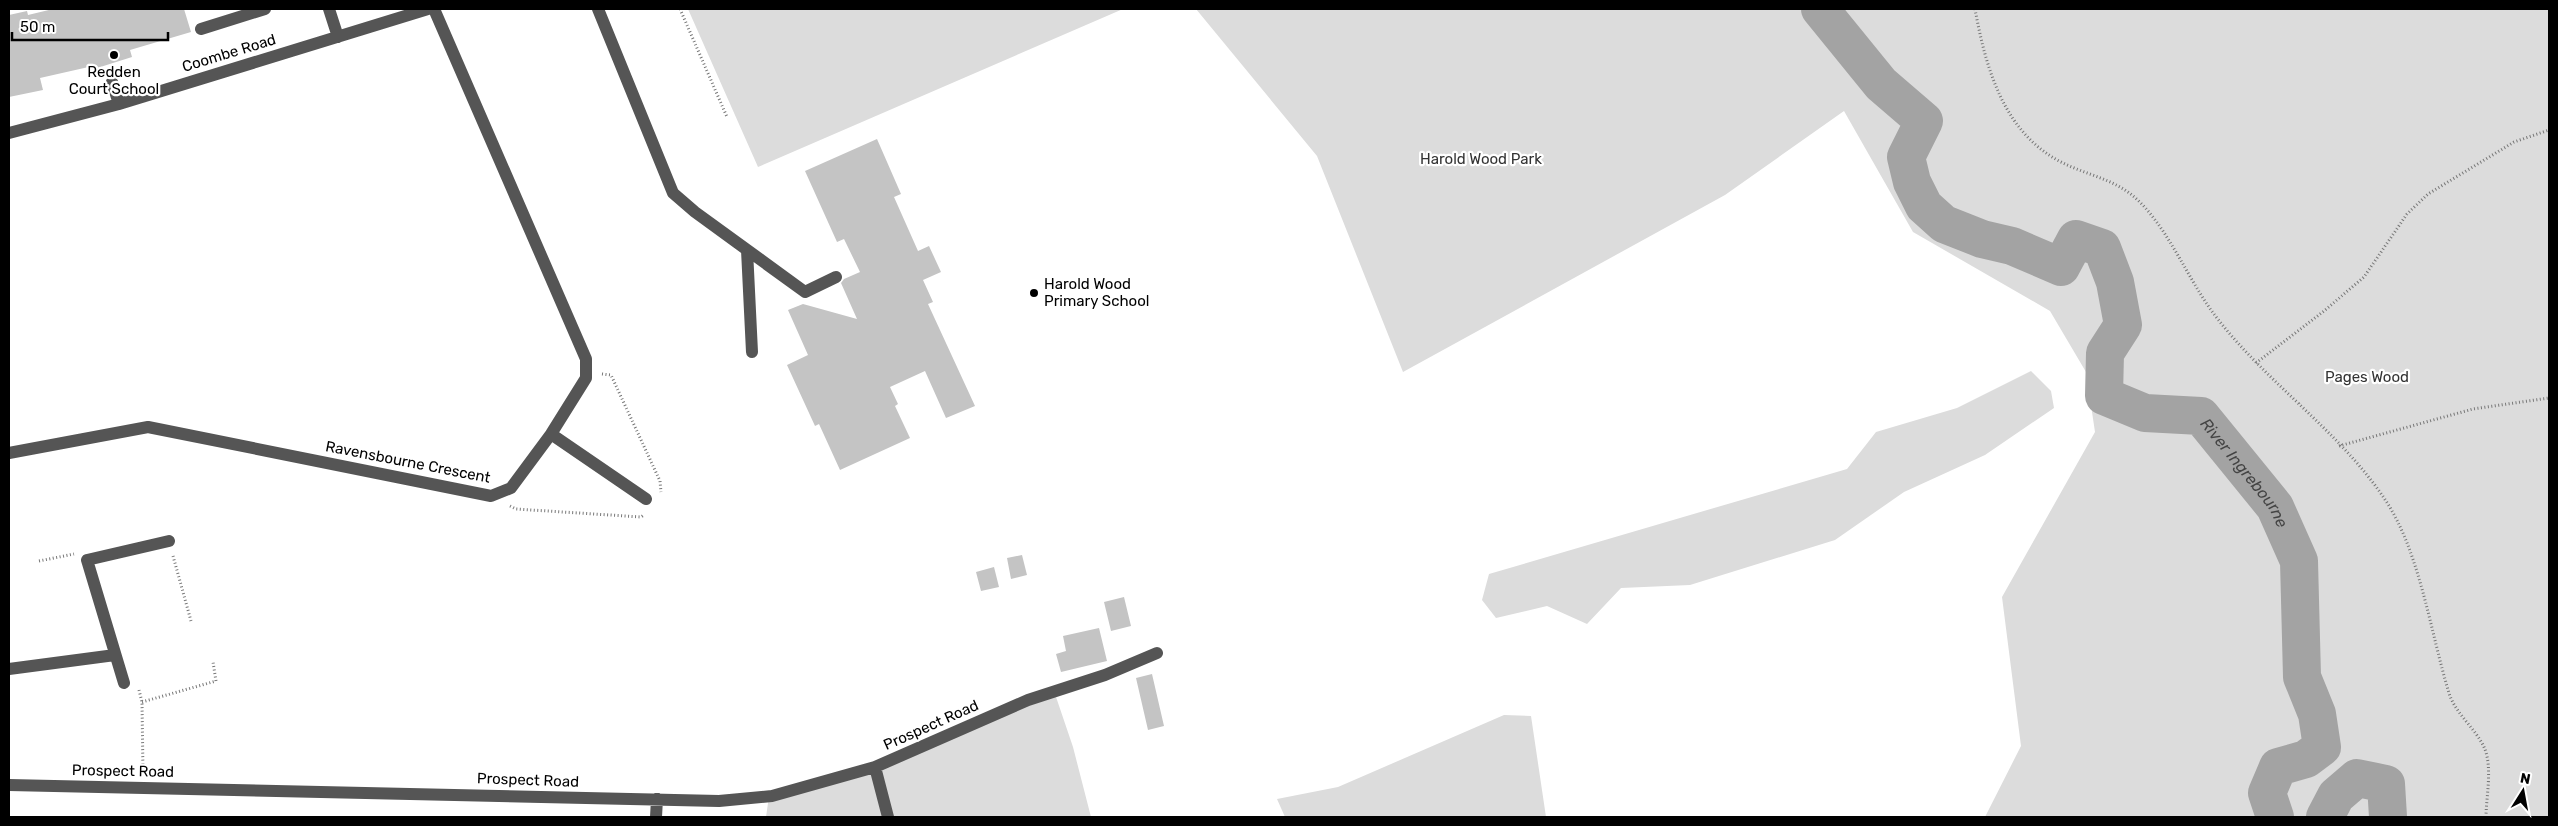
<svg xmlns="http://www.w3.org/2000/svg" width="2558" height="826" viewBox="0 0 2558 826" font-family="Rubik,sans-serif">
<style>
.green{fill:#dcdcdc}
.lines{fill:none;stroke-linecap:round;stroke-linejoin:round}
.river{stroke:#a3a3a3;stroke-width:38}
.building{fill:#c4c4c4}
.path{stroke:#777;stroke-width:3;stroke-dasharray:1 2.5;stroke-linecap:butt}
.minor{stroke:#555;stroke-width:12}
.poi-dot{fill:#000;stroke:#fff;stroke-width:2}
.labels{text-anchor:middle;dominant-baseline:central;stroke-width:4.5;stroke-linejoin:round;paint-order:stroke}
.street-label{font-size:15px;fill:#000;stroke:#fff}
.poi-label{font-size:15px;fill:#000;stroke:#fff}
.park-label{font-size:15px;fill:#333;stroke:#fff}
.water-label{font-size:16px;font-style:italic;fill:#444;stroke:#fff}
</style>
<rect width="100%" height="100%" fill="#fff"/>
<path class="green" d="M688,9H1123L758,167Z
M1196,9H2549V817H1985L2021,746L2002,597L2095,432L2086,372L2050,311L1913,232L1844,111L1725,195L1403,372L1317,156Z
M2031,371L2051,391L2054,408L1985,455L1904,492L1835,540L1690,585L1621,588L1587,624L1547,606L1496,618L1482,600L1489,574L1847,469L1876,432L1957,408Z
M1054,691L1073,747L1091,817H766L769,796L875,767Z
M1504,715L1531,716L1546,817H1285L1277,799L1338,787Z"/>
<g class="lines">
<g class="river">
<path id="s1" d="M1820,9L1881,84L1924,121L1906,157L1912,182L1924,206L1944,224L1982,239L2012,246L2061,267L2076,239L2102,248L2115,282L2123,325L2105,353L2104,396L2145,413L2201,416L2275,507L2299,561L2302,677L2317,714L2322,747L2306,759L2278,767L2267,793L2275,817"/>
<path d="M2325,817L2336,796L2357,778L2386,784L2388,817"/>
</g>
</g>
<path class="building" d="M53,9H184L191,32L130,50L132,57L94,69L93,66L40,78L43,90L9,97V15L27,11L28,15Z
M877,139L901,194L894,197L918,251L929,246L941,272L923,280L933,302L928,304L975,406L946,418L925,371L890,387L898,404L895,406L910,438L840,470L819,424L815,426L787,365L808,355L788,310L803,304L857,319L841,283L844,279L860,272L844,239L837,242L805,171Z
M1022,555L1027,575L1011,579L1007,558Z
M994,567L999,587L981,591L976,572Z
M1124,597L1131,626L1111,631L1104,602Z
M1099,628L1107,661L1061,672L1056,654L1066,651L1063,636Z
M1152,674L1164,726L1148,730L1136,678Z"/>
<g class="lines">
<path class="path" d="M680,9L727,117
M1975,9C1986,69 2004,134 2063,163C2085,174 2112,179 2132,195C2165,222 2186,275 2211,310C2261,379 2337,428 2384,498C2420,551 2430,631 2449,693C2455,713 2475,728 2484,747C2493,767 2486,797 2486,817
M2256,363L2324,311L2364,277L2407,214L2428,194L2514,142L2549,130
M602,374L611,375L660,481L661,492
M2339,446L2473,409L2549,398
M510,506L516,509L641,517L644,515
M173,556L191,621
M39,561L74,554
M139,690L142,702L143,774
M142,702L216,681L213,662"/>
<path class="minor" d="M329,9L338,37
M598,9L673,193L695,212L805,292L836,277
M201,29L265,9
M112,82L119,104
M9,133L119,104L428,9
M747,250L752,352
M551,434L646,499
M9,453L148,427L491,496L511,488L551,434L586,378V359L434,9
M9,669L115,655
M124,683L87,560L169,541
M875,767L888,817
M9,785L719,801L772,796L875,767L1028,700L1105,675L1157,653
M656,817L657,799"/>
</g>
<g class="poi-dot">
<circle cx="114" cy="55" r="5"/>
<circle cx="1034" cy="293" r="5"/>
</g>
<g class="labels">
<g class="street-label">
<text transform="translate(229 53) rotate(-17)">Coombe Road</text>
<text transform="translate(408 462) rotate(11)">Ravensbourne Crescent</text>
<text transform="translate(931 725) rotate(-24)">Prospect Road</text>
<text transform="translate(123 771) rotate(1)">Prospect Road</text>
<text transform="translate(528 780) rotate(2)">Prospect Road</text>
</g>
<g class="poi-label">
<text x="114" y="72">Redden<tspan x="114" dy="17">Court School</tspan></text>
<text x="1044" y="284" text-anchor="start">Harold Wood<tspan x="1044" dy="17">Primary School</tspan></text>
</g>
<g class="park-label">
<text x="1481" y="159">Harold Wood Park</text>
<text x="2367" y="377">Pages Wood</text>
</g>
<g class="water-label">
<text stroke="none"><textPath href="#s1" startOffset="786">River Ingrebourne</textPath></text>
</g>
</g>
<rect width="2558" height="826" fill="none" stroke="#000000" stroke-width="20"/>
<g transform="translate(2523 791) rotate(11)" stroke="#ffffff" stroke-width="4" paint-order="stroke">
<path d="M0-4L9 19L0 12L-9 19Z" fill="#000000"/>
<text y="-8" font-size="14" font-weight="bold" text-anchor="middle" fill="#000000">N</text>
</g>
<path d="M12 32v8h156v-8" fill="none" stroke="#000000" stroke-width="2.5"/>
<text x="20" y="32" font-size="15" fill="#000000" stroke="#ffffff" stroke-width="4" paint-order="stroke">50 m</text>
</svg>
